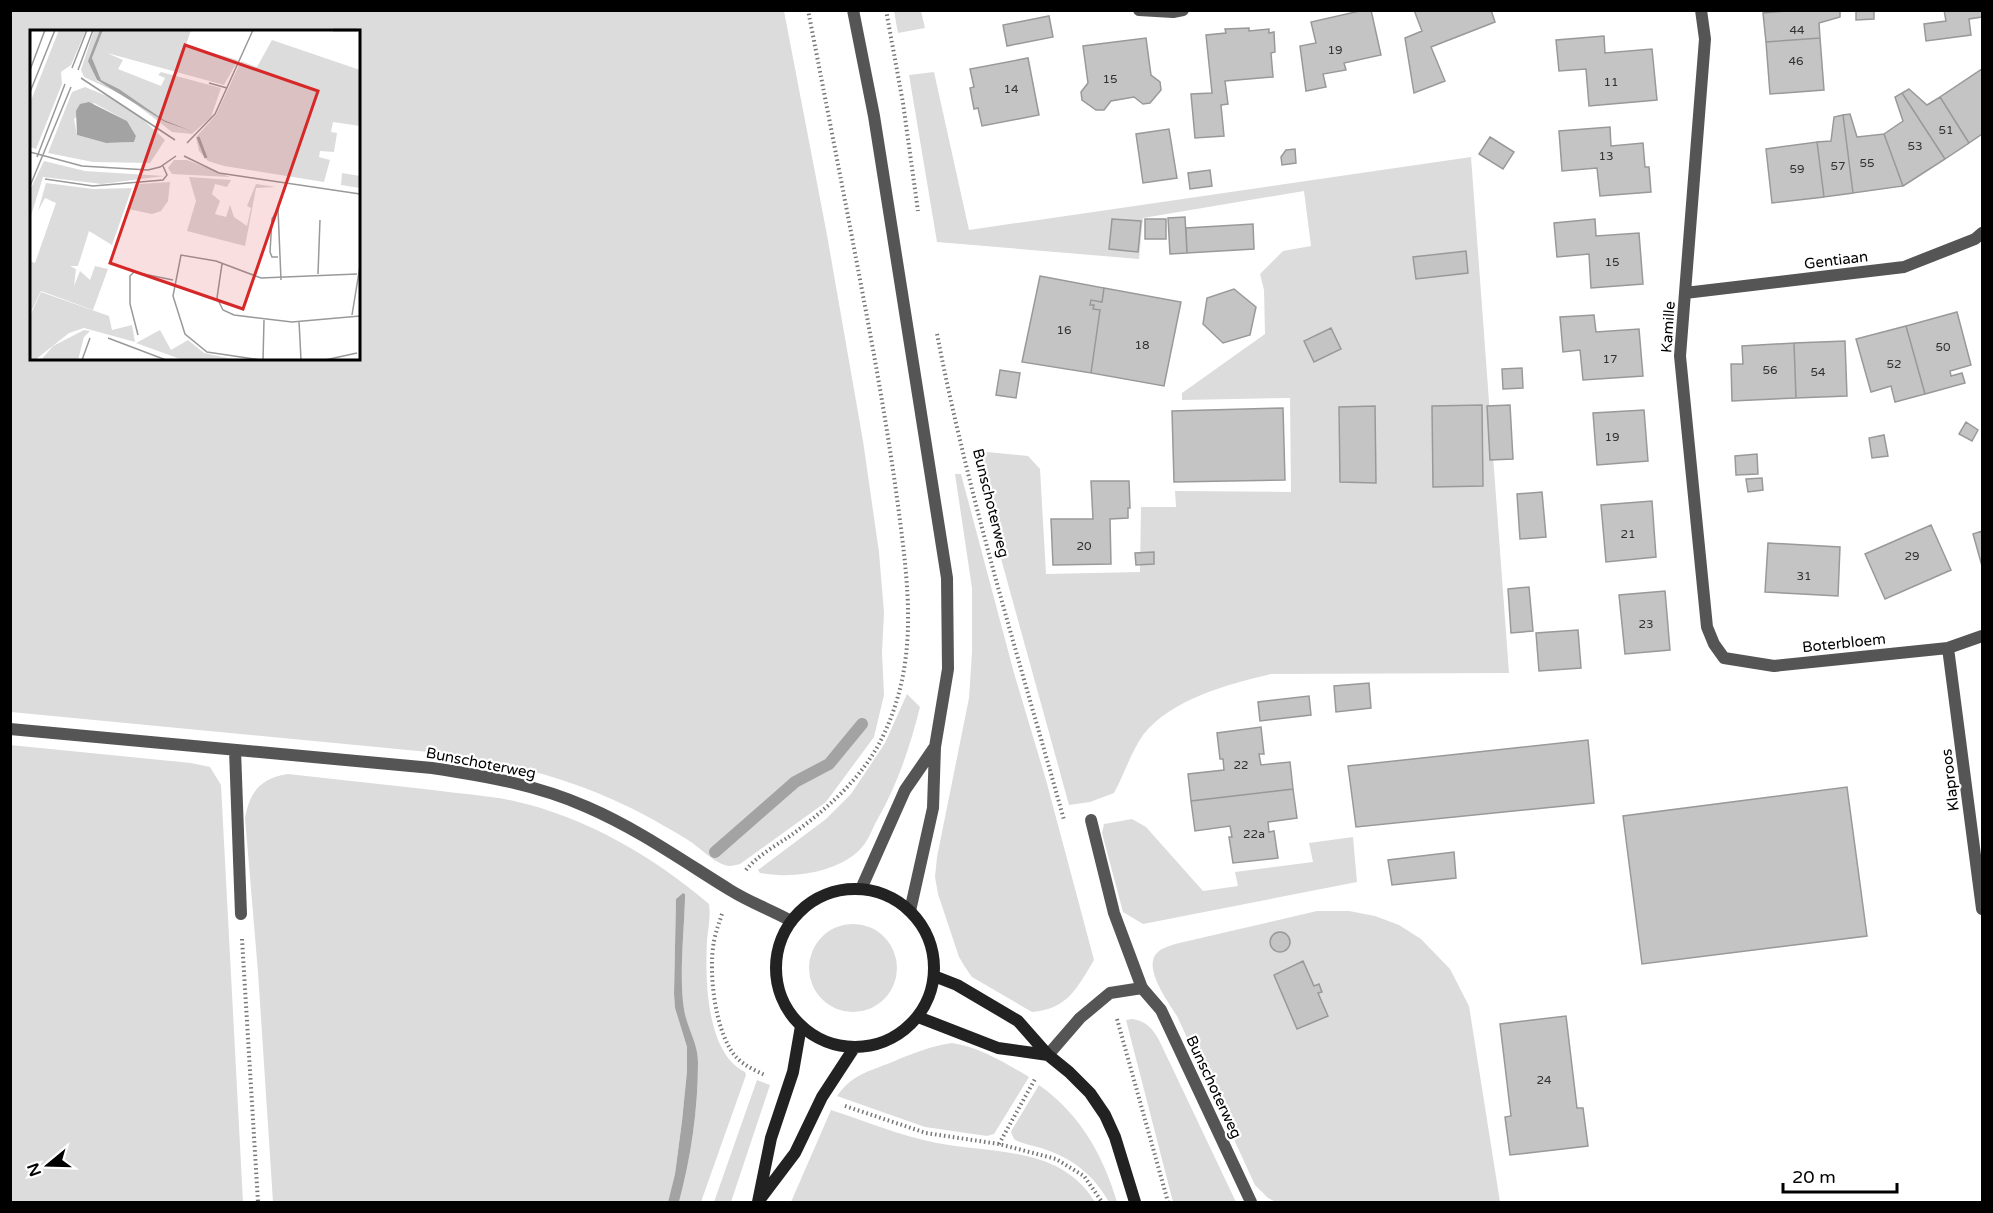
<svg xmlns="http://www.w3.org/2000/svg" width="1993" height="1213" viewBox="0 0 1993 1213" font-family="'Varela Round',sans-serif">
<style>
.green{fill:#dcdcdc;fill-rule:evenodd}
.water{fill:#a3a3a3}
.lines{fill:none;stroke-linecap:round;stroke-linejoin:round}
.stream{stroke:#a3a3a3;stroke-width:12}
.building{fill:#c4c4c4;stroke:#999;stroke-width:1.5}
.path{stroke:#777;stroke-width:4;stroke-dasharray:1.5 3;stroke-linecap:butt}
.service{stroke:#555;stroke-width:12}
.minor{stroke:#555;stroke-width:12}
.tertiary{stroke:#555;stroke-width:12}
.secondary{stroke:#222;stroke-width:12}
.labels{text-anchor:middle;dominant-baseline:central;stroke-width:4.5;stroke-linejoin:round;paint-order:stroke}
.number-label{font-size:12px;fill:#313131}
.street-label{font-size:15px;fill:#000;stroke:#fff}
.inset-river{fill:none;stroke:#a3a3a3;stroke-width:3}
.inset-road{fill:none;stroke:#999;stroke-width:1.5}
.view{fill:#d62828;fill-opacity:0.15;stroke:#d62828;stroke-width:3}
.inset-edge{fill:none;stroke:#000;stroke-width:3}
</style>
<rect width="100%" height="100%" fill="#fff"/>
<path class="green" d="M10,11H784L827,235L863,441L879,552L884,613L882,652L884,695L874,737L826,802L740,864C733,866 728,867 722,864C710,859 699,847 688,840C677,833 664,826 652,819C585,782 514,763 439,753L11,712ZM32,32H358V358H32Z
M894,11H921L925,28L898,33Z
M934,72L969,230L1471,157L1509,673L1271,674C1229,684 1171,699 1143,735C1131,752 1124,775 1114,793L1090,802L1069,805L1000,555L977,459L987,452L1028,456L1040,469L1046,574L1140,572L1141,507H1176L1175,491L1291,492L1290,398L1182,400V393L1265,334L1264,290L1260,274L1283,251L1311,246L1304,191L1143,218L1139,259L937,242L909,75Z
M955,474H961L1014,673L1046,780L1094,960C1077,988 1068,1009 1032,1012L972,977L965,967L959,957L938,894L935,877L937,857L969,698L972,652V588Z
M907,694L920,707C910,747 897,786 876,822C872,830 868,840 863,846C841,873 791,879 760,873L758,870L826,819L851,794L885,743Z
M10,745L191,763L210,767L221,785L243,1202H11Z
M288,774C336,779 385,785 433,790C460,794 487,795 514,801C586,817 654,857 709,904C711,917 708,928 707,941C705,979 706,1053 745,1072L746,1075L701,1202H679C691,1157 698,1110 698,1062C698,1043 687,1028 684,1009C679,977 684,933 685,899V894L683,893L676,899L674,994L675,1008L687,1047V1071L682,1121L675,1174L668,1202H273L258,972L245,818C250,791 261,778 288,774Z
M1132,819L1146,827L1203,891L1238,886L1235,872L1313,862L1309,843L1353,837L1357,882L1143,924L1123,912L1102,833L1104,824Z
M1317,911H1349L1375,916L1399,925L1421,939L1450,969L1469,1006L1500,1202H1276L1268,1198L1255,1185L1177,1016C1169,1003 1141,966 1158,952C1162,948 1170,946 1175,944Z
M809 968a44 44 0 1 1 88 0a44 44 0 1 1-88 0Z
M1133,1019C1147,1022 1152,1028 1159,1040L1236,1202H1173L1126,1020Z
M952,1043C980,1047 1005,1063 1029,1077L994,1134L987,1136L925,1127L837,1096C854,1072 872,1071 897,1060C916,1052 932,1046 952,1043Z
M757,1080L770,1085L731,1202H714Z
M1039,1085C1080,1114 1103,1155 1117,1202H1109C1093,1174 1072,1158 1041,1148C1032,1145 1022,1144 1014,1139L1011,1132L1013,1128Z
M831,1110C865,1121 901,1136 937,1143C995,1154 1061,1146 1095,1202H791Z"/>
<path class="water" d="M683,893L685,894V899C684,933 679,977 684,1009C687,1028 698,1043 698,1062C698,1110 691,1157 679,1202H668L675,1174L682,1121L687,1071V1047L675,1008L674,994L676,899Z"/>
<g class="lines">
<path class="stream" d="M715,852L795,782L829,764L862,724"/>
</g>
<path class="building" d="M1364,10H1371L1381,55L1344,63L1346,70L1323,74L1326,87L1306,91L1300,46L1316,43L1311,22Z
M1414,10H1491L1495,22L1431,47L1445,81L1414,93L1405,38L1422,31Z
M1800,10H1840V17L1819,23L1820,38L1766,42L1763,13Z
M1856,10H1874V19L1856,20Z
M1944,10H1982V17L1969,19L1971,35L1926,41L1924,24L1946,21Z
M1049,16L1053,37L1007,46L1003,25Z
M1249,28V31L1269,29V33L1274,32L1275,52L1271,53L1273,77L1225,81L1228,104L1221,105L1224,136L1195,138L1191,94L1212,93L1206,35L1226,33L1225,29Z
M1604,36L1605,53L1652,49L1657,100L1589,106L1586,69L1559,71L1556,40Z
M1146,38L1151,75L1160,82L1161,90L1150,103L1143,104L1134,97L1111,101L1104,110H1096L1082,100L1081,92L1088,83L1083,46Z
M1820,38L1824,90L1770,94L1766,42Z
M1028,58L1039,115L982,126L978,108L974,109L970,88L974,87L970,69Z
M1982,69V134L1969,143L1940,97Z
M1909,89L1927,105L1940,97L1969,143L1945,159L1902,93Z
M1902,93L1945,159L1903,186L1884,134L1903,121L1895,97Z
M1850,114L1857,137L1884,134L1903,186L1853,193L1843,115Z
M1843,115L1853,193L1824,197L1817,142L1831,141L1834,117Z
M1610,127L1611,146L1643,143L1645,167H1649L1651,192L1600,196L1597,168L1562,171L1559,131Z
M1169,129L1177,178L1143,183L1136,134Z
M1490,137L1514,152L1503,169L1479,154Z
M1817,142L1824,197L1772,203L1766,149Z
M1295,149L1296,163L1282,165L1281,157L1286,150Z
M1210,170L1212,186L1190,189L1188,173Z
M1185,217L1187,253L1170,254L1168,218Z
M1112,219L1141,221L1138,252L1109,249Z
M1145,219H1166V239H1145Z
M1595,219L1596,236L1639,233L1643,284L1591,288L1589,254L1557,257L1554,223Z
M1253,224L1254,249L1187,253L1186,228Z
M1466,251L1468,273L1416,279L1413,257Z
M1040,276L1104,288L1102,302L1091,300L1090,305H1094L1093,309L1100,310L1091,373L1022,362Z
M1104,288L1181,302L1164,386L1091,373L1100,310L1093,309L1094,305H1090L1091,300L1102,302Z
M1234,289L1256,307L1250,335L1223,343L1203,324L1207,298Z
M1957,312L1971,365L1950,371L1951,376L1962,373L1965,383L1925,394L1906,326Z
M1594,315L1596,332L1639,329L1643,376L1583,380L1580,350L1563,352L1560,317Z
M1906,326L1925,394L1895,402L1891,386L1871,392L1856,339Z
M1331,328L1341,349L1314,362L1304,341Z
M1845,341L1847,396L1796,398L1794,343Z
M1794,343L1796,398L1732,401L1731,364H1743L1742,346Z
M1522,368L1523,388L1503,389L1502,369Z
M1000,370L1020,373L1016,398L996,395Z
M1482,405L1483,486L1433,487L1432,406Z
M1510,405L1513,459L1490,460L1487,406Z
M1375,406L1376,483L1340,482L1339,407Z
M1283,408L1285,480L1174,482L1172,411Z
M1644,410L1648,461L1597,465L1593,413Z
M1966,422L1978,430L1972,441L1959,434Z
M1884,435L1888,456L1872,458L1869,438Z
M1757,454L1758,474L1736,475L1735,456Z
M1762,478L1763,490L1748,492L1746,479Z
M1091,481H1129L1130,508H1128V518L1110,519L1111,564L1053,565L1051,519H1093Z
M1542,492L1546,537L1520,539L1517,494Z
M1652,501L1656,557L1606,562L1601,505Z
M1931,525L1951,570L1885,599L1865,554Z
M1982,531V566L1973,534Z
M1768,543L1840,547L1838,596L1765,592Z
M1154,552V564L1136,565L1135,553Z
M1529,587L1533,631L1511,633L1508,589Z
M1665,591L1670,650L1625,654L1619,595Z
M1578,630L1581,668L1539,671L1536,633Z
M1369,683L1371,708L1336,712L1334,686Z
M1309,696L1311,715L1260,721L1258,702Z
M1261,727L1264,754H1259L1261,765L1290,762L1293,789L1191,801L1188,774L1224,770L1223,759H1220L1217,733Z
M1588,740L1594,803L1356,827L1348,766Z
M1847,787L1867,936L1642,964L1623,816Z
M1293,789L1297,818L1268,822L1269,832L1274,831L1278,858L1233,863L1229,837H1232L1230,826L1195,831L1191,801Z
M1454,852L1456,878L1392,885L1388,860Z
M1270 942a10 10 0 1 1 20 0a10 10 0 1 1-20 0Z
M1303,961L1314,986L1319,984L1322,992L1318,993L1328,1016L1297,1029L1274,975Z
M1566,1016L1577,1108H1583L1588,1146L1510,1155L1505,1117L1511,1116L1500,1024Z"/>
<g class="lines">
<path class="path" d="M886,10L903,103L918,211
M937,334C969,499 1019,659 1064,820
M746,870C757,856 775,846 790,836C827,809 864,777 884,734C918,661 909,590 899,513C891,452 881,393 870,333C850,225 829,118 808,10
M722,914C719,923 716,931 714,941C708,972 715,1035 737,1058C745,1066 756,1071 765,1075
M242,939L258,1202
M1117,1019L1168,1202
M845,1106L926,1133L999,1144L1056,1159L1084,1176L1102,1202
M999,1144L1035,1079"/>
<path class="service" d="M1091,820L1114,913L1142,988"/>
<path class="minor" d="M1139,10L1173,12L1183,10
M1701,10L1705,39L1680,356L1707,627L1714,644L1724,658L1774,666L1948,648L1982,636
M1685,293L1904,267L1975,239L1982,233
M1948,648L1982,909
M10,729L432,768C485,776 538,785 587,807C638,829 683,861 730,890C749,902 771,910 791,921
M235,750L241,914
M1048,1055L1080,1018L1110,993L1142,988L1161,1010L1251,1202"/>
<path class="tertiary" d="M853,10L874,116L947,578L948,669L935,747L933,808L910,911
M861,889L905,790L934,748"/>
<path class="secondary" d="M776 968a79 79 0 1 1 158 0a79 79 0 1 1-158 0Z
M934,976L957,985L1018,1021L1048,1055L1069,1072L1090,1093L1105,1115L1115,1137L1135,1202
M918,1017L998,1048L1048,1055
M761,1198L795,1153L822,1097L854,1048
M758,1202L771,1138L793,1072L801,1026"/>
</g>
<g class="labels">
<g class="number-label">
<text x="1797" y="30">44</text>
<text x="1335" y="50">19</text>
<text x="1796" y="61">46</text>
<text x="1110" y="79">15</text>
<text x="1611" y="82">11</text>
<text x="1011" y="89">14</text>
<text x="1946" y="130">51</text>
<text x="1915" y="146">53</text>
<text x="1606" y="156">13</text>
<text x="1867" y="163">55</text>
<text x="1838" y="166">57</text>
<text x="1797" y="169">59</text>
<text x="1612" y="262">15</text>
<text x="1064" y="330">16</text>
<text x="1142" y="345">18</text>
<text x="1943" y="347">50</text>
<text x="1610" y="359">17</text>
<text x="1894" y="364">52</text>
<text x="1770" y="370">56</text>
<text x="1818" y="372">54</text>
<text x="1612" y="437">19</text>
<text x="1628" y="534">21</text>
<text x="1084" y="546">20</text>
<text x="1912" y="556">29</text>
<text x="1804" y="576">31</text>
<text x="1646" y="624">23</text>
<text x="1241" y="765">22</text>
<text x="1254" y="834">22a</text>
<text x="1544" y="1080">24</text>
</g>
<g class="street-label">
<text transform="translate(1836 260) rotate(-7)">Gentiaan</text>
<text transform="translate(1668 327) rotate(-86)">Kamille</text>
<text transform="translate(991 503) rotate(76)">Bunschoterweg</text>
<text transform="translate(1844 643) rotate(-6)">Boterbloem</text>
<text transform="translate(481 763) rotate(11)">Bunschoterweg</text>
<text transform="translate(1950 780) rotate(-97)">Klaproos</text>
<text transform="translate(1214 1087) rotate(65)">Bunschoterweg</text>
</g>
</g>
<g transform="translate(30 30)">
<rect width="330" height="330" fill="#fff"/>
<path d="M29,0H56L41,35L31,42L32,54L6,119L0,117V73ZM64,0H70L59,31L67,51L95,64L135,92L164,102L134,90L89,59L71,50L62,28L73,0H161L156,15L208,30L194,55L77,23L93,30L88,39L131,56L135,48L128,45L131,42L191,58L181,87L162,104L142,102L95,66L54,47L51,40ZM242,10L330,40V96L303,92L301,102L307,103L304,122L290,121L289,127L300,130L294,152L194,136L178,131L169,121L166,107L186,85L211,31L227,37ZM55,57L77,66L108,85L135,110L120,133L63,132L18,123L42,62ZM64,73L97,91L106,106L104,112L76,113L47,105L44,89ZM144,130H157L200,147L142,144L138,138ZM14,131L55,141L134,146L72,154L13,147L0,189V160ZM312,143L330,146V158L311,155ZM159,147L201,150L197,157L185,154L182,164L190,171L185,184L196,187L200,175L204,187L217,196L221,178L217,176L226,154L246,157L226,158L215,216L157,201L166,171ZM140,152L138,171L131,181L122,184L98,179L109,154ZM16,153L63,159L102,158L82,215L59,201L48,236H40L46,239L44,256L50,241L60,250L65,236L78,239L63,280L11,261L0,284V231L5,233L26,173L15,168L8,181ZM11,262L79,286L82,300L102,295L105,312L54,298L39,303L5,330L0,327V286ZM54,300L60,301L54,307L48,330H11L23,316ZM130,300L141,320L158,310L174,323L207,330H153L106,313Z" fill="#dcdcdc" fill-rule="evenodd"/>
<path d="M70,0H73L62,28L71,50L89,59L134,90L164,102L135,92L67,50L58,31ZM59,72L97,91L106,106L104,112L76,113L47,105L46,81L50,74Z" fill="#a3a3a3"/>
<path class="inset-river" d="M303,0H327M168,107L176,128"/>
<path class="inset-road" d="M42,38L57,0M0,40L15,0M48,40L63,0M51,48L145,110M179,53L197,58M0,62L25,0M157,113L185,84L223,0M0,122L52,136L118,140L130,137L146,126M154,126L189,143L330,164M7,127L35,54M15,149L63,156L133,150L137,145L133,136M0,156L41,57M248,227H242L240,222L242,189L248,179L251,250M192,234L187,268L193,280L204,285L262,292L330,286M288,244L290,190M322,285L330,236M269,291L271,330M108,305L100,274V246L104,242L143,250M78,308L136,330M52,330L60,308M231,330L177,322L155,304L143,266L151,225L186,231L231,248L327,244M233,330L234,290M295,330L327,323"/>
<path class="view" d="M155,15L288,61L213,279L80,233Z"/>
<rect width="330" height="330" class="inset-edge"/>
</g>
<rect width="1993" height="1213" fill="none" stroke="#000000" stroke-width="24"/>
<g transform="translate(48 1165) rotate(251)" stroke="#ffffff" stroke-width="4.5" paint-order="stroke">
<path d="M0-4.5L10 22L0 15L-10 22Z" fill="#000000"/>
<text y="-9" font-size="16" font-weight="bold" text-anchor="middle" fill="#000000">N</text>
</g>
<path d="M1783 1183v9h114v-9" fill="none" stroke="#000000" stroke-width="3"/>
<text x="1792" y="1183" font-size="18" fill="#000000" stroke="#ffffff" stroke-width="4.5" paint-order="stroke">20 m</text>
</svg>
